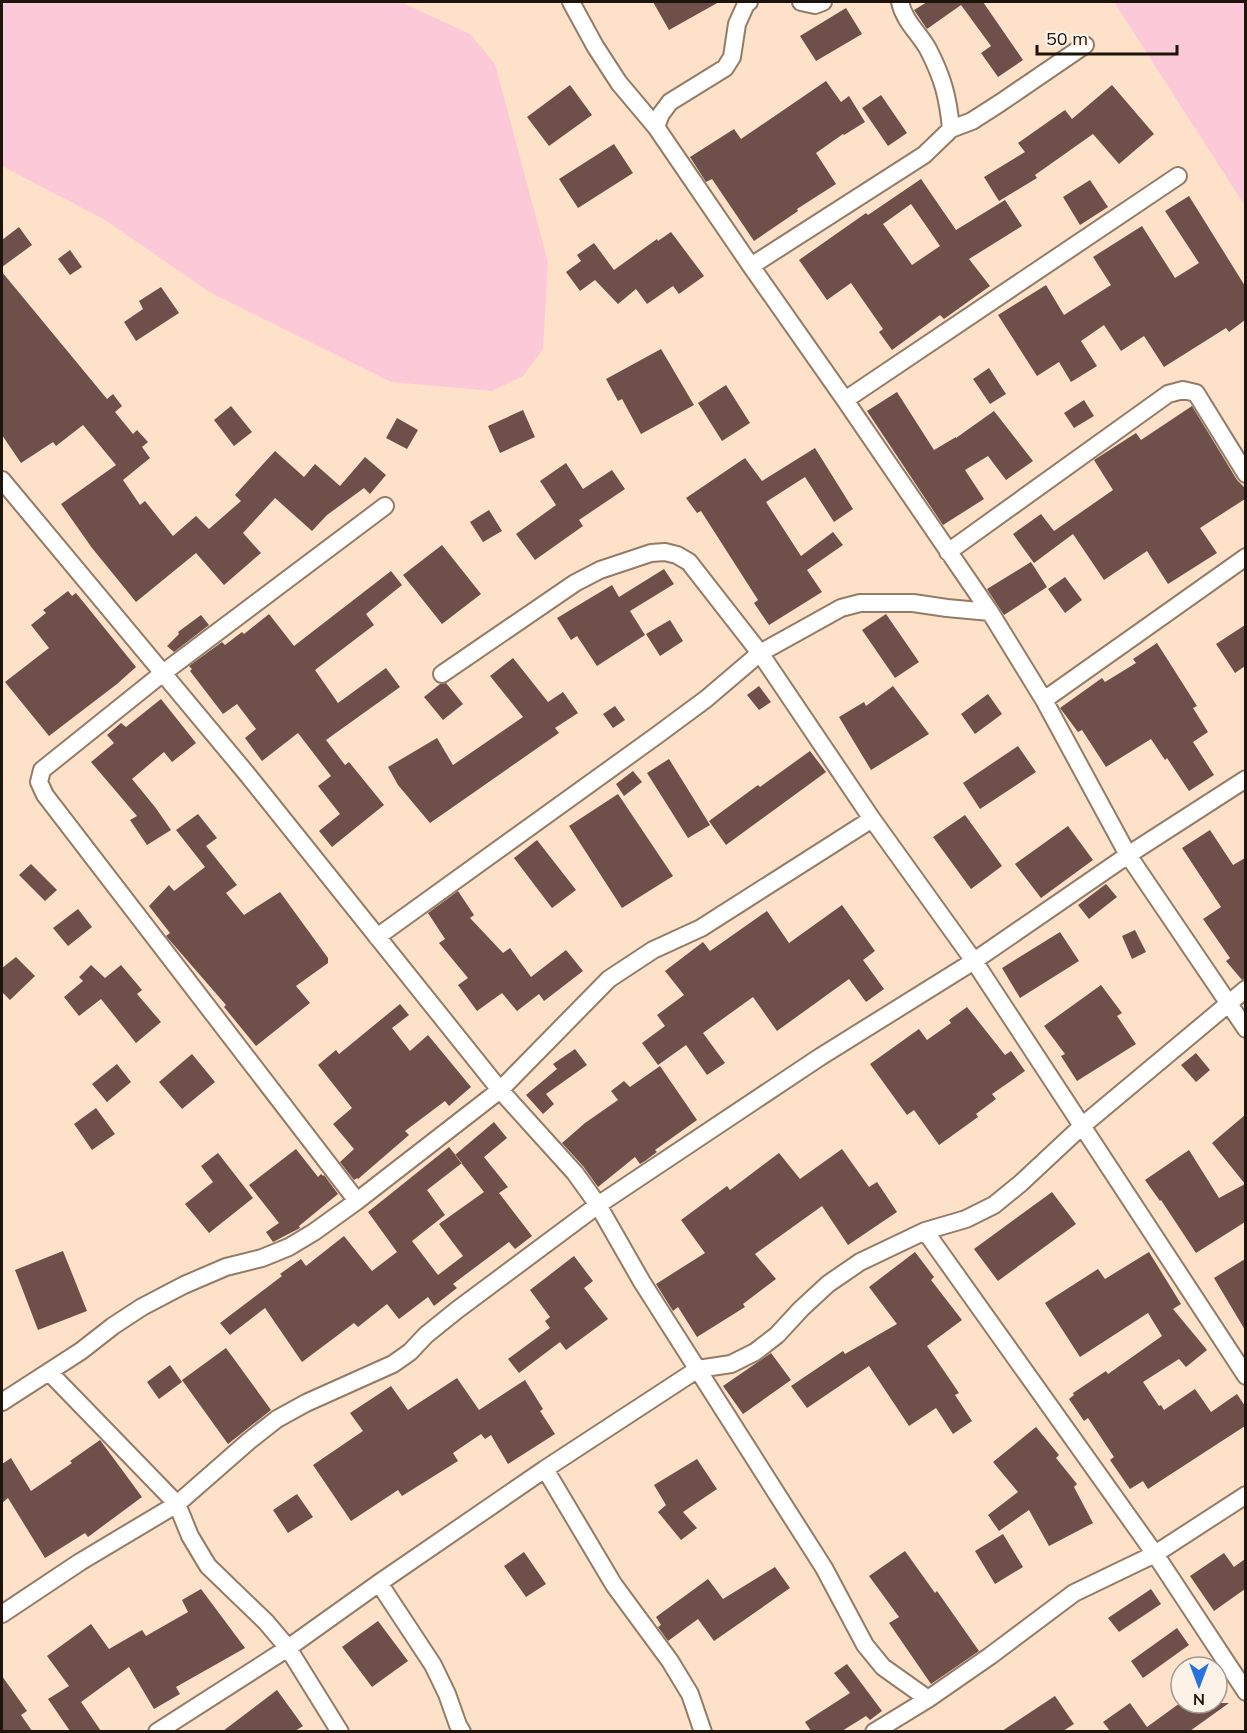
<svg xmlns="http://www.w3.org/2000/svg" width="1247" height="1733" viewBox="0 0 1247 1733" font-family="Mulish,sans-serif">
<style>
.green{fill:#fcc9d9}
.building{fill:#6f4f49;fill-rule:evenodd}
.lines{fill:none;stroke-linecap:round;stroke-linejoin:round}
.street-casing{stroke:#947b65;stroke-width:20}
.street{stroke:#fff;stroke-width:16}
</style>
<rect width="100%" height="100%" fill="#fde1c9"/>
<path class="green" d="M2,2H401L470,34L495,64L548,262L543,349L523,376L492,391L391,382L211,293L105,220L2,166Z
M1114,2H1245V206Z"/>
<path class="building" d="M653,2H719L669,30Z
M927,2H983L1023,60L998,77L981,53L991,46L961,5L927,29L914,10Z
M846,8L862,34L816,61L800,36Z
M826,81L841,102L849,96L865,122L844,135L843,134L816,153L836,184L797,209L798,211L754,241L712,179L706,182L690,157L734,129L741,139Z
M570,85L592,115L549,146L527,117Z
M1112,85L1154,134L1119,164L1093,134L1035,175L1037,178L999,201L984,177L1025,152L1018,143L1065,110L1072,119Z
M881,95L907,133L888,146L862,108Z
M614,144L633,173L578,208L559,179Z
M921,179L956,230L1005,200L1022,226L969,259L990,286L944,319L940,315L892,350L879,332L883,329L851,283L827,300L799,260L866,213L868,215ZM911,204L940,246L912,265L883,224Z
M1090,180L1108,207L1080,225L1063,197Z
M1189,196L1245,286V320L1229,332L1226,328L1164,367L1144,336L1121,351L1104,325L1081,341L1097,366L1071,382L1059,362L1037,376L998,315L1046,285L1064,315L1111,285L1093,257L1142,226L1175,278L1199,263L1165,211Z
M19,227L32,245L2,267V240Z
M671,232L704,276L679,294L673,286L647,304L636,289L618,304L595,280L580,291L566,272L581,261L577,255L594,243L614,270L657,239L658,241Z
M70,250L82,267L70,275L58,259Z
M2,272L107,399L113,394L122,406L115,412L133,434L137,430L148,442L142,447L150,458L123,480L140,505L145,501L173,536L196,516L209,529L241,501L235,495L275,451L304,477L315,464L340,486L365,457L386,475L370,494L364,488L327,515L312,531L275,498L243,533L261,553L224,585L196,553L136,602L92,548L61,504L116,465L83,425L56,446L53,442L21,463L2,435Z
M161,287L179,313L136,341L124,322L143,309L139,301Z
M661,349L694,405L641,434L622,399L618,401L606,379Z
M989,368L1006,394L990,404L973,379Z
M726,385L750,423L722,441L698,403Z
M897,392L934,450L956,437V438L994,411L1033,461L1006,480L988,456L965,470L984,499L943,525L867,411Z
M1084,400L1094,416L1074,428L1064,413Z
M231,406L252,432L234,446L214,420Z
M1192,406L1237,480L1245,488V499L1200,528L1217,553L1168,584L1147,551L1104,580L1073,534L1034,563L1013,534L1041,514L1054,531L1113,490L1094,460L1136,433L1141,440Z
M523,410L535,437L500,453L488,426Z
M397,418L418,430L407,449L386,438Z
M815,448L853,509L834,522L805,477L766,502L801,556L833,532L843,545L807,570L822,592L769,625L754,603L758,600L701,511L697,513L686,498L745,458L762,481Z
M566,463L583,489L612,470L625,489L579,520L583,526L535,560L516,534L556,505L540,481Z
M489,510L502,531L483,542L470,522Z
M442,545L481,594L442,624L403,575Z
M1031,562L1047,587L1004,615L987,589Z
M664,569L674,584L630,611L645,635L597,666L577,636L571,640L557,618L612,585L619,597Z
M391,571L402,585L366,614L374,625L315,670L338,703L386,668L400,687L326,740L345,765L349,762L384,805L332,847L319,831L340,814L318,786L331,776L298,733L262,761L245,738L256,729L237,704L223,714L190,671L192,669L189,666L222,642L225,645L242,632L244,634L269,614L294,646Z
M1065,577L1082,600L1065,613L1048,589Z
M68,591L72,596L76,593L136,667L117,684L49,736L5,682L49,648L31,625L46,613L43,610Z
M886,614L919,662L895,678L862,630Z
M201,615L209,625L174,652L167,646L179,634L178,632Z
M670,620L683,641L660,656L646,634Z
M1245,625V666L1235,673L1216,644Z
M1157,643L1197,706L1193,708L1208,732L1193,742L1214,775L1189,791L1167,758L1165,760L1151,739L1106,767L1082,730L1078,732L1060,708L1102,678L1105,682L1136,663L1133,659Z
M513,658L548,702L563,692L578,713L555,728L559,733L430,823L398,785L388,767L437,738L453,765L523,717L490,676Z
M446,683L463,704L443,720L424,697L440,684Z
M759,686L771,702L759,710L747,695Z
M893,686L929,734L871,770L839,717L864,702L866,706Z
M988,694L1002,714L975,734L961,714Z
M161,699L196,743L172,762L164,752L132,779L155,807L171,830L147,845L130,820L137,816L91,762L114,743L107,735L121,723L126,727Z
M615,706L625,720L613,728L603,714Z
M1018,746L1036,772L980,809L963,783Z
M810,751L826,772L726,845L709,821L758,785L760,787Z
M669,759L710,825L688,838L647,773Z
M633,771L642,782L624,796L616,784Z
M618,794L673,876L622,908L569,826Z
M198,814L217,838L206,846L237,885L226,893L244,915L280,892L328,958V963L296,986L310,1003L256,1046L224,1007L226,1005L166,936L170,933L149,906L169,885L174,891L205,867L176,830Z
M965,815L1002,866L971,889L933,837Z
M1068,826L1093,860L1041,898L1015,864Z
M1210,830L1233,865L1245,858V979L1242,980L1226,961L1230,958L1203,919L1221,907L1182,848Z
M537,840L576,890L552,908L514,858Z
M31,864L57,890L45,901L19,875Z
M1106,884L1117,897L1089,919L1078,905Z
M458,891L474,915L470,918L503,953L510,948L531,977L566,950L583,971L544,1001L539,994L517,1011L502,993L477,1011L458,985L468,978L439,943L445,939L428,913Z
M842,905L875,951L863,960L884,989L866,1002L849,979L777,1031L753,997L703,1033L725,1063L707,1075L686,1045L658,1065L642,1043L665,1026L657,1015L684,995L665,971L703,942L710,951L767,911L789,943Z
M78,909L92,927L68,946L53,928Z
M1135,930L1146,952L1132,959L1122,936Z
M1060,932L1079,961L1020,998L1002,968Z
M16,957L35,976L10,1000L2,992V968Z
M91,965L105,978L121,965L142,990L137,994L161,1022L136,1043L101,999L79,1016L64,997L83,981L79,977Z
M1101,985L1122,1013L1117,1016L1136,1044L1077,1081L1061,1056L1065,1054L1044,1026Z
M400,1004L409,1015L392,1028L410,1051L428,1035L471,1087L449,1106L445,1101L405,1131L409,1135L358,1179L357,1178L354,1180L340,1162L354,1149L333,1124L352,1108L318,1065L336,1050L339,1054Z
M967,1007L1005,1055L1011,1051L1025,1071L992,1094L996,1099L976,1114L978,1117L939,1145L914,1110L907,1115L870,1064L919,1029L927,1040L951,1023L949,1020Z
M575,1049L587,1065L546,1094L554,1104L543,1114L526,1095L557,1069L553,1064Z
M1196,1053L1210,1070L1196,1082L1181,1065Z
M192,1054L215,1082L182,1109L159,1082Z
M117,1064L131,1082L107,1102L92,1084Z
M660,1066L697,1120L655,1150L657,1152L645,1161L640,1164L635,1157L598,1187L583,1166L562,1143L585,1123L618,1100L611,1091L624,1081L630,1087Z
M96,1108L115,1134L92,1150L74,1124Z
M1245,1115V1184L1212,1143Z
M494,1122L507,1138L484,1157L508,1187L499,1193L532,1236L515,1249L509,1242L453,1284L457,1288L434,1306L428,1297L399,1319L387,1304L358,1327L354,1323L302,1362L265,1308L230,1335L220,1323L282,1276L280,1274L301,1259L306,1266L344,1236L372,1271L397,1252L368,1212L449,1147L462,1163L427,1190L445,1215L412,1241L438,1275L463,1256L439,1224L484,1192L455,1155Z
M296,1149L318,1177L321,1174L323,1176L324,1175L338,1194L299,1226L300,1228L273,1242L266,1232L279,1223L249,1185Z
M842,1149L869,1187L877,1182L897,1212L848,1245L822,1206L755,1254L776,1279L743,1304L745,1307L697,1337L678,1307L673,1311L656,1284L705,1253L681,1220L727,1186L730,1190L779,1153L800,1179Z
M1189,1150L1219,1198L1245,1184V1222L1196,1253L1161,1200L1160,1201L1145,1180Z
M218,1153L253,1198L209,1233L185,1204L213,1182L201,1166Z
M1052,1192L1076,1224L998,1281L974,1249Z
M63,1251L87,1311L38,1330L15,1270Z
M915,1252L934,1277L931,1280L962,1320L927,1346L959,1393L955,1395L972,1421L953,1434L936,1408L909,1426L869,1366L807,1408L791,1386L843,1351L845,1354L897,1324L869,1287Z
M1149,1252L1181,1304L1173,1309L1207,1350L1186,1367L1179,1359L1143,1382L1159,1406L1161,1405L1164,1410L1195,1389L1211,1412L1237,1394L1245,1406V1426L1148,1489L1143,1481L1130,1489L1110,1460L1114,1457L1088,1418L1084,1421L1069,1399L1074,1395L1073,1393L1106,1371L1108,1374L1162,1336L1148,1313L1080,1357L1045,1303L1098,1269L1105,1279Z
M574,1256L593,1281L584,1288L608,1319L566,1350L560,1342L519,1373L508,1359L550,1328L545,1321L550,1317L530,1290Z
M1245,1259V1330L1214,1278Z
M226,1348L271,1410L228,1444L182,1380Z
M771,1353L791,1380L743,1414L723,1386Z
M170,1365L182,1382L159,1399L147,1382Z
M457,1378L479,1410L525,1380L543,1409L540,1411L555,1434L508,1464L491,1435L485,1439L481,1434L453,1453L458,1461L402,1496L398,1490L351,1521L313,1465L363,1431L350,1413L391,1386L408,1410Z
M1036,1427L1059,1455L1056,1458L1077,1484L1074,1487L1093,1523L1049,1546L1029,1510L999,1531L988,1515L1018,1492L993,1462Z
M100,1440L142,1497L88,1537L85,1533L45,1558L8,1498L2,1503V1464L11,1458L31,1491L72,1463L70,1461Z
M697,1459L717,1489L683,1512L697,1528L681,1540L658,1512L666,1505L654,1485Z
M297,1494L313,1517L288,1533L273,1510Z
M1003,1534L1023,1567L995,1584L975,1551Z
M905,1551L935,1593L937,1591L979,1651L931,1684L889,1623L899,1617L869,1576Z
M524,1552L546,1584L526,1597L504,1566Z
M1224,1553L1234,1567L1245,1559V1589L1214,1611L1190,1576Z
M775,1567L790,1588L714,1641L698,1619L668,1641L658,1627L661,1625L656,1617L708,1579L723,1599Z
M201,1589L245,1648L176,1687L180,1694L154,1709L129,1667L81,1702L101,1731H70L48,1699L69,1686L47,1656L91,1624L109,1649L142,1630L146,1636L188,1612L182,1600Z
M1151,1589L1161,1604L1119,1632L1108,1618Z
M378,1621L408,1661L372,1687L342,1647Z
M1177,1628L1189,1645L1143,1678L1131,1661Z
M847,1664L882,1711L870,1720L866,1716L842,1731H811L805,1722L850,1693L834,1673Z
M2,1676L27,1711L21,1715L32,1731H2Z
M277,1690L303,1726L295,1731H223Z
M1055,1696L1074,1724L1063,1731H1002Z
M1130,1703L1147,1727L1180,1703H1229L1190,1731H1110L1103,1722Z"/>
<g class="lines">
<g class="street-casing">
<path id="street" d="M571,2L595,46L619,83L656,127L751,266L845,400L990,612L1044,700L1128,855L1246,1029
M801,2L815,5L823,2
M900,2C904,21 919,33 928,49C943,78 948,97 951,129
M656,127L661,114L670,102L725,68L732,57L737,24L746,4L749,2
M751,266L924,155L951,129L972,121L1000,103L1085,45
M845,400L1178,176
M2,480L247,774L500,1090L575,1173L598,1205L642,1282L824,1568L865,1645L883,1667L928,1699
M948,552L1168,394L1183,390L1196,393L1246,474
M442,674L575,583L600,570L651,553L665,552L677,555L689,562L760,653L872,819L974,961L1246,1376
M1044,700L1246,557
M377,937L656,736L706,699L760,653L841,608L860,603H913L947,608L990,612
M357,1201L45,795L39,782L42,770L163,673L385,506
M925,1231L1155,1554L1246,1692
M49,1372L177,1504L190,1536L208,1566L266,1622L288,1648L340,1732
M2,1402L81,1351L113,1326L142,1307L184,1285L226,1267L262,1258L289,1247L314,1232L357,1201L500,1090L609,979L653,950L701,928L872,819
M545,1469L614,1585L670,1661L690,1694L703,1732
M379,1583L433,1665L447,1694L458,1725L462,1732
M2,1614L80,1562L177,1504L249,1441L277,1419L306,1403L393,1364L410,1352L426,1335L457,1310L598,1205L820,1057L974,961L1128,855L1246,779
M157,1732L288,1648L379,1583L545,1469L698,1369L731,1364L755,1352L777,1335L801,1309L828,1284L860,1262L925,1231L966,1219L994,1205L1021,1183L1082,1126L1246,989
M874,1732L928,1699L990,1656L1074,1593L1155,1554L1246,1495"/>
</g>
<use href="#street" class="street"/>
</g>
<rect width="1247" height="1733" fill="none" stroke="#1d140b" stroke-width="6"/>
<g transform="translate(1199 1685) rotate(180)"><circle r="28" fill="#fdf2e8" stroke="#a39990" stroke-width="1.5"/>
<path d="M0-4.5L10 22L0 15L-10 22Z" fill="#2973df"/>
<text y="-9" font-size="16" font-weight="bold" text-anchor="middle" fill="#1d140b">N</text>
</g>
<path d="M1037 45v9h140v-9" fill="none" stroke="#1d140b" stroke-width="3"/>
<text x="1046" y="45" font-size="18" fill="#1d140b" stroke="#fdf2e8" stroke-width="4.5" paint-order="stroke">50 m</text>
</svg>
